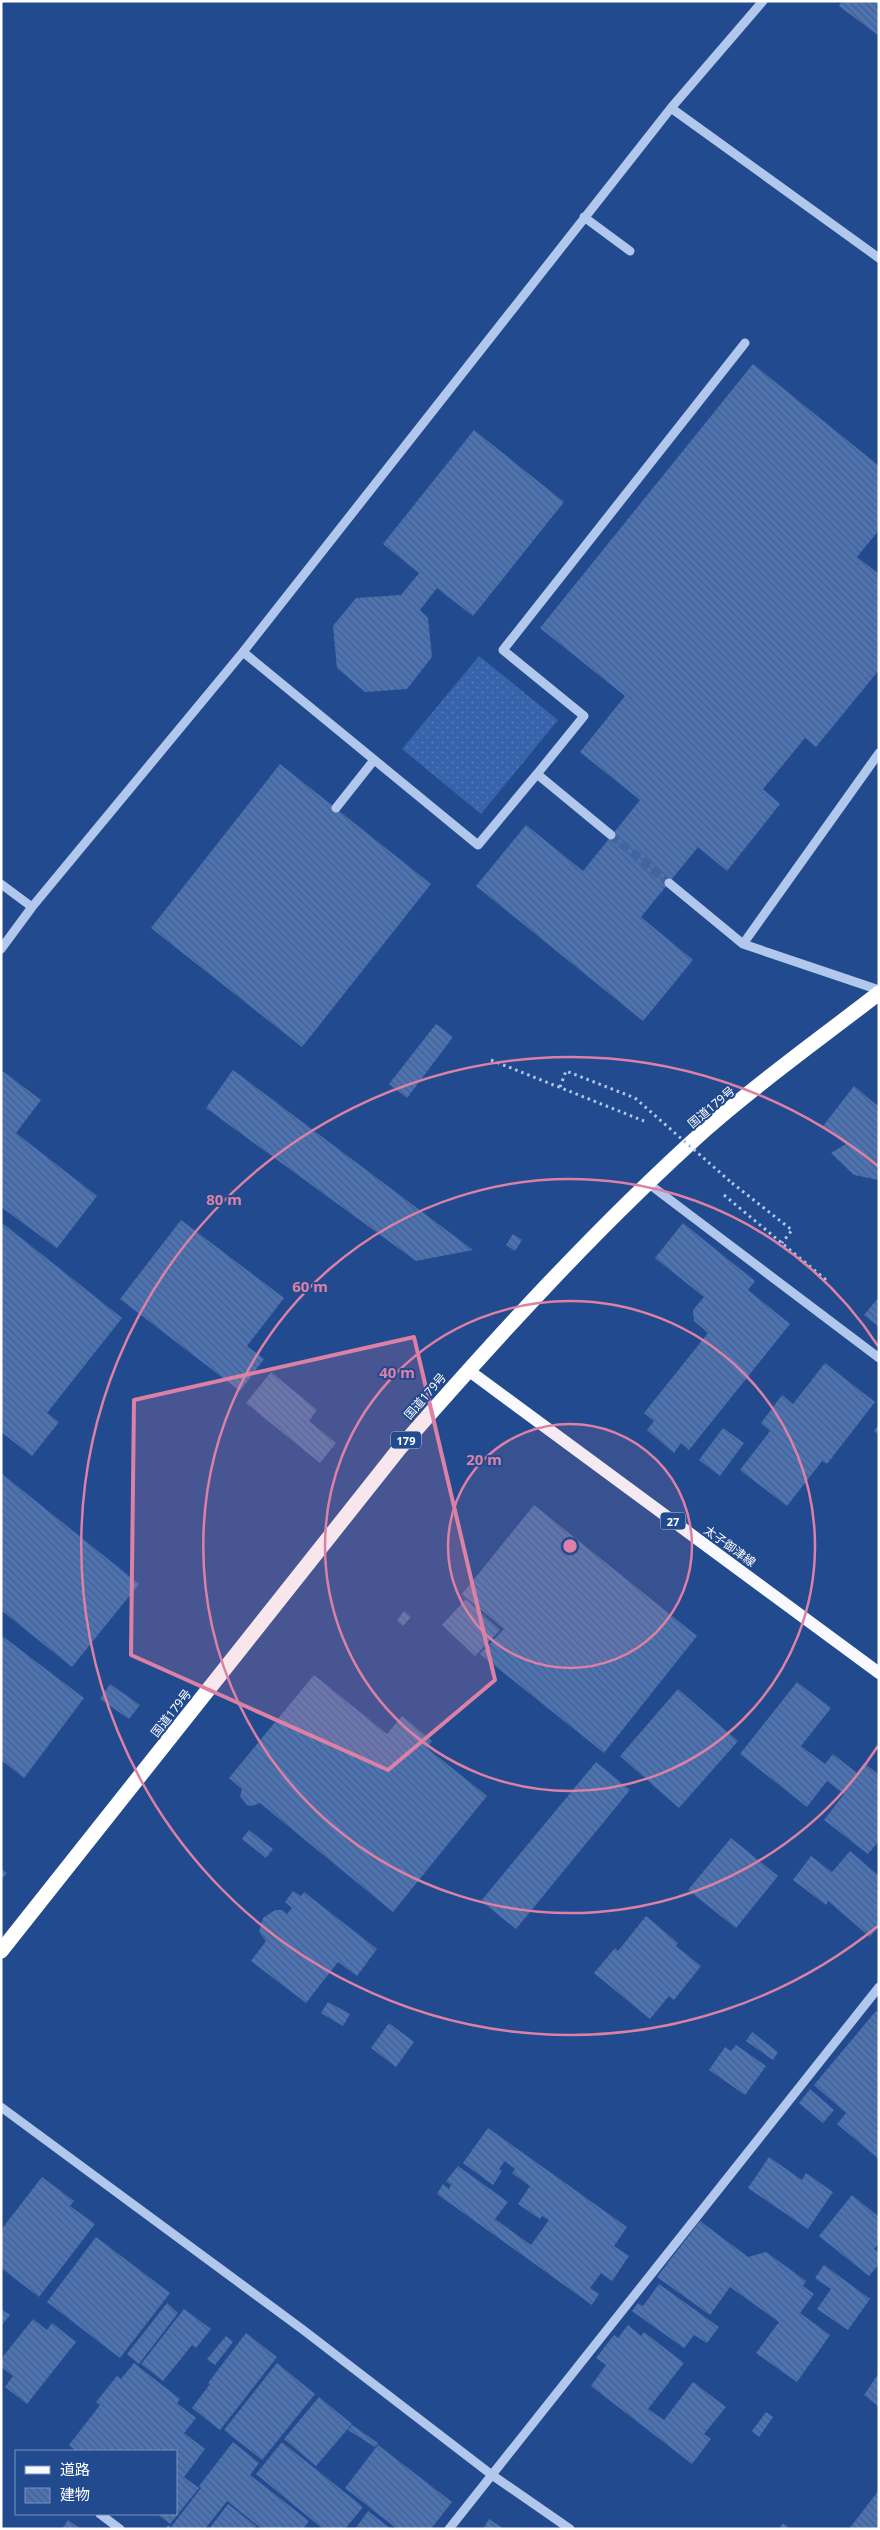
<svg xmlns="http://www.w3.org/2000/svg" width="880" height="2530" viewBox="0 0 880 2530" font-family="'Noto Sans','Noto Sans JP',sans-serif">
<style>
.grass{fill:url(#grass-dots)}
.building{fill:url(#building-back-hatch)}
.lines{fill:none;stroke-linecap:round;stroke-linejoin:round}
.minor-tunnel{stroke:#43659f;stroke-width:9;stroke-dasharray:9 4.5;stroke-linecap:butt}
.path{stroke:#b1c8ec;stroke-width:3;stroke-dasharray:2.5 4;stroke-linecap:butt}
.minor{stroke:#b1c8ec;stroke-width:9}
.major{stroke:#f7f9ff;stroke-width:12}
.highway{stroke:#fff;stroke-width:15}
.path-bridge{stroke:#b1c8ec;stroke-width:3;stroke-dasharray:2.5 4;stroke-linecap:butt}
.marked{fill:#dd80a5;fill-opacity:0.2;stroke:#dd80a5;stroke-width:4;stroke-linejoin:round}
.ring{fill:none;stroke:#dd80a5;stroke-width:2.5}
.labels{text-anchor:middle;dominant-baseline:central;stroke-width:4;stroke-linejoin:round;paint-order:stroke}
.shield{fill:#224a8e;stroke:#bdc9dd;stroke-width:1}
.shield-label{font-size:11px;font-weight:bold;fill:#fff}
.street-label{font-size:12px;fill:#fff;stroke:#224a8e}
.centre{fill:#dd80a5;stroke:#224a8e;stroke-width:2.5}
.ring-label{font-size:15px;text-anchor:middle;font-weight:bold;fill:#dd80a5;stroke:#224a8e;stroke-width:4;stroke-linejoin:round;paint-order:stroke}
</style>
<defs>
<pattern id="grass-dots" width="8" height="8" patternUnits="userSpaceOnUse" patternTransform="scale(1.25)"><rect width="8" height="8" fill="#3663ac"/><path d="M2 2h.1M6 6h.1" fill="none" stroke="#547ab8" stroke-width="1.8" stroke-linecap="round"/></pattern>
<pattern id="building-back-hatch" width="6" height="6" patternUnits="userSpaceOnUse" patternTransform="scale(1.25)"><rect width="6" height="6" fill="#4b73b5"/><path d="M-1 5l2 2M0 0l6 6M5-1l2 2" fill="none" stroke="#4c5e7b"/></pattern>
</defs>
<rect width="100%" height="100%" fill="#224a8e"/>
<path class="grass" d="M479,656L558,720L481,814L402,749Z"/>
<path class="building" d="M842,1H879V36L839,6Z
M753,364L879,466V530L857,557L879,574V670L816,747L805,738L763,789L780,804L727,871L698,847L641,917L693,960L643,1021L476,886L526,825L583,871L640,800L580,752L625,696L540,628Z
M474,430L564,502L473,616L437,588L420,610L428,618L432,657L407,689L365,692L337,668L333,626L356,598L401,595L419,573L383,544Z
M280,764L431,884L302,1047L151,928Z
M436,1024L453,1037L407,1098L389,1084Z
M1,1070L41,1100L16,1133L97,1196L57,1248L1,1207Z
M233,1070L473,1250L416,1261L206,1108Z
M854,1086L879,1107V1180L854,1175L831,1153L846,1144L823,1126Z
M181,1220L284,1298L247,1346L264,1359L240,1391L120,1299Z
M1,1222L122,1318L47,1413L59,1422L32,1456L1,1432Z
M683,1223L755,1281L748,1290L790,1324L689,1450L681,1443L674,1453L647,1430L654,1421L644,1413L708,1333L694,1321L693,1310L704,1297L655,1258Z
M513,1234L522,1240L515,1251L506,1245Z
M879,1297V1327L864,1315Z
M825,1363L875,1402L827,1464L822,1461L787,1506L740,1470L770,1431L761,1423L782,1395L793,1404Z
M271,1372L317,1410L309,1421L336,1443L320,1463L246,1403Z
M879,1425V1435L874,1431Z
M723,1428L744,1443L720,1476L699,1460Z
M1,1473L139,1584L72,1667L1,1610Z
M534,1505L697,1636L604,1753L480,1654L504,1629L462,1594Z
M466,1599L500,1630L475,1656L442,1625Z
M404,1611L411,1617L403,1626L397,1621Z
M1,1635L84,1698L24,1778L1,1760Z
M314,1675L387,1734L402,1716L432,1741L427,1748L487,1796L393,1912L260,1803L252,1806L247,1805L240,1796L242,1789L229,1778Z
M797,1682L831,1708L801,1746L825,1764L833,1754L857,1773L864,1763L879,1775V1841L868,1854L824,1820L844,1794L827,1781L807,1807L740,1754Z
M110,1684L140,1705L129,1719L100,1699Z
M678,1689L738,1741L679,1808L620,1756Z
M596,1762L630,1790L516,1929L481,1901Z
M249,1830L273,1849L266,1858L242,1839Z
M731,1838L778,1876L736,1928L688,1890Z
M850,1851L879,1876V1926L870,1937L828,1901L826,1905L793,1880L811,1856L832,1872Z
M1,1868L7,1873L1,1880Z
M293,1891L301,1896L304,1892L377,1949L357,1976L338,1962L306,2003L251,1961L266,1941L259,1932L263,1918L275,1910H282L287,1914L292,1908L285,1902Z
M646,1916L678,1943L676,1946L701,1966L674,2000L669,1996L650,2019L594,1973L615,1948L618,1951Z
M328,2002L350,2014L343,2026L321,2013Z
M876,2011L879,2013V2159L837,2124L846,2113L814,2085Z
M389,2023L414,2042L396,2067L371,2048Z
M752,2032L778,2052L773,2060L746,2041Z
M736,2045L766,2066L745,2095L709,2070L725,2047L731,2051Z
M810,2089L834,2110L823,2123L799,2103Z
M488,2128L627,2227L614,2246L629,2256L612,2281L601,2273L590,2288L599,2294L592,2305L437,2194L443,2184L449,2189L451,2185L446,2181L458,2166L508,2202L495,2219L531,2245L549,2220L542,2216L540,2219L518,2204L530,2186L512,2173L515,2169L505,2161L499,2169L502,2171L493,2185L463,2163Z
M769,2157L802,2180L806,2173L833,2192L808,2229L748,2188Z
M42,2177L74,2201L70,2206L95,2224L39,2297L1,2268V2230Z
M852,2195L879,2217V2243L874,2249L879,2253V2264L869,2276L819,2236Z
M700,2221L748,2257L766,2252L806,2281L803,2286L814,2294L800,2313L830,2335L797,2382L756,2353L779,2322L730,2287L710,2315L657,2277Z
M96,2237L170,2293L120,2358L47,2302Z
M824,2265L870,2299L848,2330L817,2309L831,2289L815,2278Z
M659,2284L719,2327L707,2343L694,2335L684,2348L632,2311L638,2303L643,2306Z
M167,2303L178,2313L139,2364L127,2354Z
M1,2309L10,2315L1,2326Z
M184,2309L211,2329L196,2348L192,2345L163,2381L141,2364Z
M33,2319L47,2330L52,2323L76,2342L27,2404L5,2387L13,2376L1,2367V2359Z
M628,2325L641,2336L644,2332L684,2363L648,2409L664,2420L693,2382L726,2407L704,2434L711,2439L692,2464L591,2386L606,2365L596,2358L614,2335L618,2338Z
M246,2333L277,2357L220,2430L192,2408L210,2384L208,2383Z
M226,2336L233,2342L215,2365L207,2359Z
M134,2363L180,2399L177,2403L196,2418L184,2433L205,2449L184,2477L199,2488L170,2524L157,2514H176V2451H76L69,2445L100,2405L96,2402L117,2376L121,2379Z
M277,2363L315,2394L262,2460L224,2430Z
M879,2373V2407L864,2395Z
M319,2397L352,2424L316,2466L284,2439Z
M766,2412L773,2417L759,2437L752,2431Z
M352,2425L378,2443L375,2447L348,2430Z
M233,2442L259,2463L250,2475L309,2521L303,2529H262L227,2501L205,2529H165L168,2525L171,2527L201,2488L199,2486Z
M282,2442L363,2507L345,2529H323L256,2474Z
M378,2445L452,2502L431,2529H397L345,2488Z
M879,2490V2529H849Z
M228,2504L256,2526L254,2529H209Z
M368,2511L391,2529H355Z
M489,2519L504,2529H483Z
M68,2520L81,2529H62Z
M783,2523L784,2524L790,2529H779Z"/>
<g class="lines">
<path class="minor-tunnel" d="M611,835L669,883"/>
<path class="path" d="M491,1060L644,1121
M560,1087L566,1071L635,1098
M732,1183L792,1230L782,1243
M724,1195L825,1279L822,1283"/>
<path class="minor" d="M671,108L879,258
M584,217L630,251
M243,652L478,845L537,774L611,835
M879,753L743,944L879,990
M537,774L584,716L503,650L745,343
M336,808L374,760
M669,883L743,944
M1,884L32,907
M1,949L32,907L243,652L671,108L763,1
M649,1184L879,1358
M1,2107L302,2329L492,2475L570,2529
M100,2514L120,2529
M449,2529L879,1987"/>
<path class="major" d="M468,1370L879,1673"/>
<path class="highway" d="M1,1951L399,1449C496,1338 596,1228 706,1129C760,1081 821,1038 879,993"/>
<path class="path-bridge" d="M635,1098L732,1183"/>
</g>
<path class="marked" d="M414,1337L495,1680L388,1770L131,1655L134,1400Z"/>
<circle cx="570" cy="1546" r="122" fill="#dd80a5" fill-opacity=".12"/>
<g class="ring">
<circle cx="570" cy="1546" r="122"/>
<circle cx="570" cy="1546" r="245"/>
<path d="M878 1746A367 367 0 1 1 878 1346"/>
<path d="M878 1926A489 489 0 1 1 878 1166"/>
</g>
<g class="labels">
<g class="shield">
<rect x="391" y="1431.5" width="30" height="17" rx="4"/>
<rect x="660.5" y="1512.5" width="25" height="17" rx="4"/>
</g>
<g class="shield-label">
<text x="406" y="1440">179</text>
<text x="673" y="1521">27</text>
</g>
<g class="street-label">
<text transform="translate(711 1107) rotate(-40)">国道179号</text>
<text transform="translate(425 1396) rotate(-49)">国道179号</text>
<text transform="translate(730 1546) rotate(36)">太子御津線</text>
<text transform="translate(171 1713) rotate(-52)">国道179号</text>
</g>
</g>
<circle cx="570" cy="1546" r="8" class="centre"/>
<g class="ring-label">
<text x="224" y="1205">80 m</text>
<text x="310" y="1292">60 m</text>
<text x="397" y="1378">40 m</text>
<text x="484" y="1465">20 m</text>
</g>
<rect width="880" height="2530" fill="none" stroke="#ffffff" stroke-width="5"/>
<rect x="15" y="2450" width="162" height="65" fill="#224a8e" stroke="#7a92bb"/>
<rect x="25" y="2466" width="25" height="8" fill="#f7f9ff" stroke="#7a92bb"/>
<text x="60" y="2475" font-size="15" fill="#ffffff">道路</text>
<rect x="25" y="2488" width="25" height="15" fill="url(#building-back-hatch)" stroke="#7a92bb"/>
<text x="60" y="2500" font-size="15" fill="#ffffff">建物</text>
</svg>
